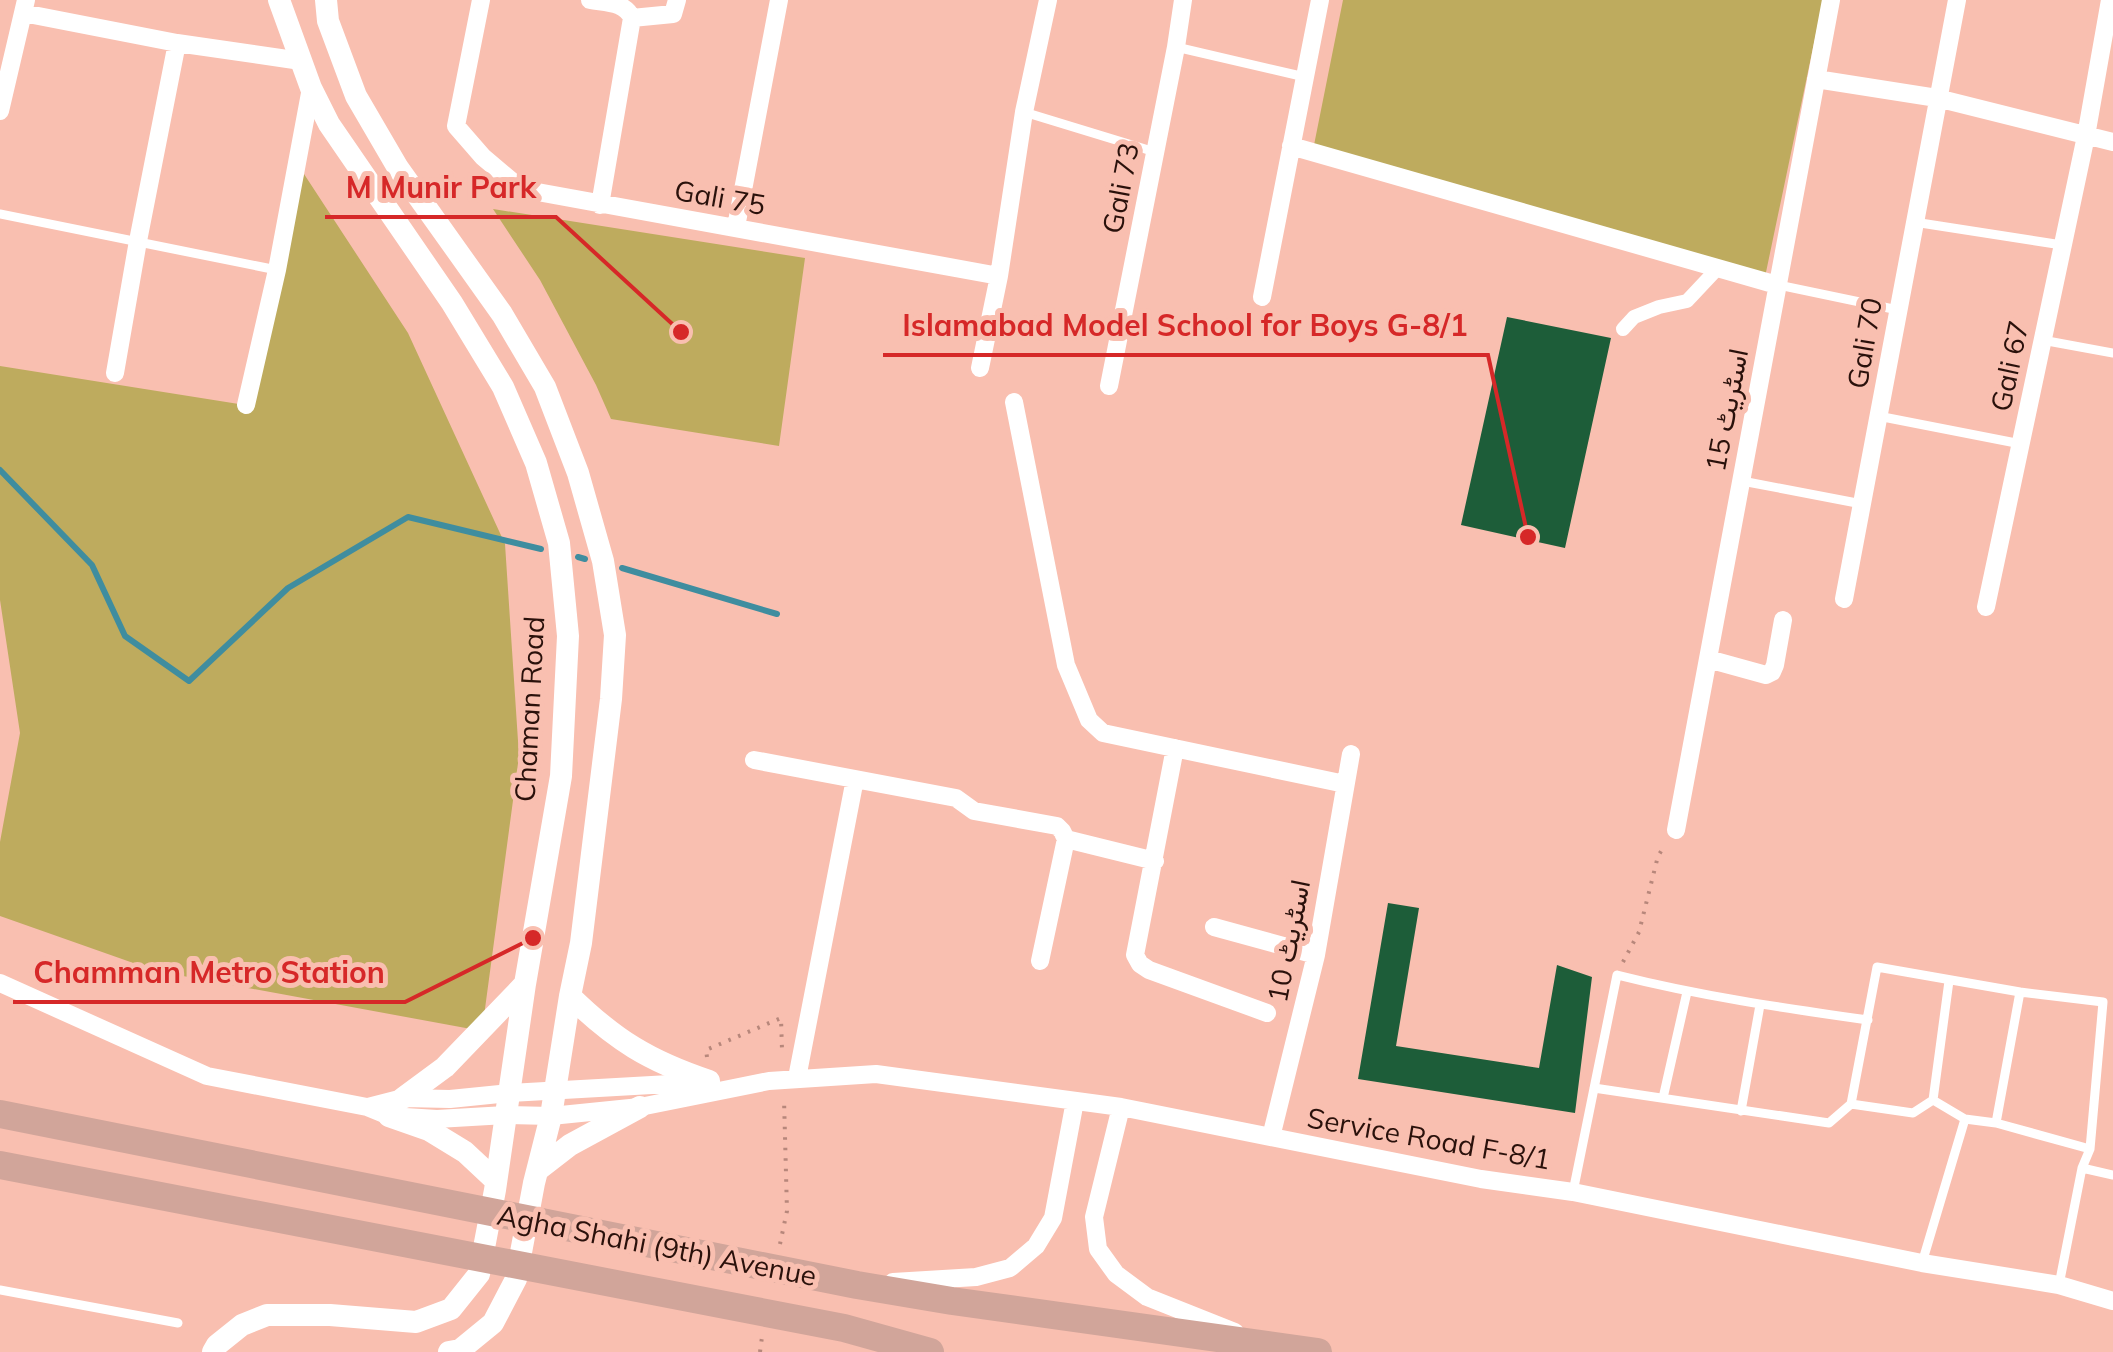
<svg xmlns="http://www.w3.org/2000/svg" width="2113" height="1352" viewBox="0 0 2113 1352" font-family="Mulish,Vazirmatn,sans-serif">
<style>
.green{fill:#beab5e}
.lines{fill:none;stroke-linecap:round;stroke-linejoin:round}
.stream{stroke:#3f8d9f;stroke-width:6}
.building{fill:#1d5d39}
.path{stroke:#b7877b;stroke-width:4;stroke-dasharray:2.5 8;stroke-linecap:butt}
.service{stroke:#fff;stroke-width:9}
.pedestrian{stroke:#fff;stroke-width:14}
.minor{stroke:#fff;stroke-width:18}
.tertiary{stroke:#fff;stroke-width:22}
.primary{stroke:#d1a59a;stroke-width:28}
.labels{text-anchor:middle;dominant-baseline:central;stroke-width:10;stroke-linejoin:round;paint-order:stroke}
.street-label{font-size:28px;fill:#2a110b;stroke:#f9bfb0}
.leader{fill:none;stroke:#d62828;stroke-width:4}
.callout-dot{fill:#d62828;stroke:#f9bfb0;stroke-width:4}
.callout-label{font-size:30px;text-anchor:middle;font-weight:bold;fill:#d62828;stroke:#f9bfb0;stroke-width:10;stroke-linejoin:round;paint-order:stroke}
</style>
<rect width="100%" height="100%" fill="#f9bfb0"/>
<path class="green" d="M1343,0H1823L1765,277L1314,145Z
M304,174L408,333L505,544L519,756L482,1031L156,971L0,916V842L20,733L0,600V366L245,405Z
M493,209L805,258L779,446L611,419L596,385L540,280Z"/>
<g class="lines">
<path class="stream" d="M0,470L92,565L125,636L189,681L288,588L408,517L541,549
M578,557L585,559
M622,568L777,614"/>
</g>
<path class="building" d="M1507,317L1611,338L1565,548L1461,525Z
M1388,903L1419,908L1396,1046L1539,1068L1557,965L1592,977L1575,1113L1358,1079Z"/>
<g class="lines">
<path class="path" d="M1623,962L1639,932L1658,856L1665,845
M707,1057L706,1050L781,1018L782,1050
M780,1244L787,1211L784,1099
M760,1352L762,1337"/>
<path class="service" d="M1176,47L1305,77
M1024,112L1155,152
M0,214L277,270
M1914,222L2062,245
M1778,285L1898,310
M2042,340L2113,353
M1878,416L2021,444
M1742,481L1862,504
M1594,1088L1829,1123L1851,1104L1877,967L2020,992L2103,1002L2090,1149L2082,1168L2059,1285
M1663,1098L1687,992
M1933,1100L1965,1119L1996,1123L2090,1149
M1851,1104L1913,1113L1933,1100L1949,981
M1741,1111L1760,1005
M1996,1123L2020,992
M2082,1168L2113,1175
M1573,1192L1617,975C1700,996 1783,1008 1868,1020
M1922,1263L1965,1119
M0,1290L178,1323"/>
<path class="pedestrian" d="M1623,329L1634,317L1659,307L1687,301L1718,268"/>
<path class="minor" d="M481,0L456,126L483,157L521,189L999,276
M590,0C607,3 625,2 632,18L600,205
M23,13L177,43L301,61
M632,18L673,14L677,0
M1816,79L1937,98L2113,142
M0,111L26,0
M1291,146L1777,285
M736,227L779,0
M1262,297L1320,0
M980,368L999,276L1024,112L1048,0
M115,373L138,241L177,43
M1109,386L1176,47L1183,0
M1014,402L1066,665L1089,720L1103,733L1345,784
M246,405L277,270L311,88
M1844,599L1957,0
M1986,607L2086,136L2110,0
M1708,659L1766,675L1772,672L1775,665L1783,620
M1175,748L1135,955L1140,964L1149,970L1267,1013
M754,760L956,798L974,811L1057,826L1062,831L1066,839L1155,861
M1676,830L1831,0
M1214,927L1316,955
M1040,961L1066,839
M0,983L207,1076L367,1107L389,1116L437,1119L506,1115L551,1116L640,1107L769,1081L876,1074L1121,1107L1481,1179L1573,1192L1922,1263L2059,1285L2113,1301
M797,1078L855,779
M368,1107L403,1098L450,1099L510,1093L705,1082
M1121,1107L1094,1217L1098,1249L1116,1274L1147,1297L1235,1332
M1271,1137L1316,955L1351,754
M893,1282L976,1277L1010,1268L1036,1246L1053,1218L1075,1101"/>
<path class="tertiary" d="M326,0L328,21L356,96L398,168L502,314L545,387L578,473L603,561L615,635L611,699L581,943L570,996L551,1116L534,1183L516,1279L493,1323L460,1350L449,1352
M570,996C615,1040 649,1061 709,1081
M403,1098L445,1067L524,985
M389,1116L429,1130L465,1152L496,1181
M539,1169L570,1145L640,1107
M213,1352L217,1345L242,1325L267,1315H330L416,1322L451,1309L479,1274L495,1190L525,984L561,776L568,636L559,543L536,463L503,387L452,303L329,124L311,88L279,0"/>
<path class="primary" d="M0,1114L857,1285L952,1301L1318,1352
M0,1165L844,1328L930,1352"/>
</g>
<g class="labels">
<g class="street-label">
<text transform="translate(1120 188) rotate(-79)">Gali 73</text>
<text transform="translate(720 197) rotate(10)">Gali 75</text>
<text transform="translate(1864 343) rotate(-80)">Gali 70</text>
<text transform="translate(2009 366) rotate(-78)">Gali 67</text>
<text transform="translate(1726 410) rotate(-79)">اسٹریٹ 15</text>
<text transform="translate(529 709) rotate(-87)">Chaman Road</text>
<text transform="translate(1288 941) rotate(-79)">اسٹریٹ 10</text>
<text transform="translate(1429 1138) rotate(10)">Service Road F-8/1</text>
<text transform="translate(657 1245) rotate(11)">Agha Shahi (9th) Avenue</text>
</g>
</g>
<path class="leader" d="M681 332L556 217H325M1528 537L1488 355H883M533 938L405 1002H13"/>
<g class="callout-dot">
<circle cx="681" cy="332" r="10"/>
<circle cx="1528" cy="537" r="10"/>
<circle cx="533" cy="938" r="10"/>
</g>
<g class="callout-label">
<text x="441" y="198">M Munir Park</text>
<text x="1185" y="336">Islamabad Model School for Boys G-8/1</text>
<text x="209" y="983">Chamman Metro Station</text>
</g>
</svg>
